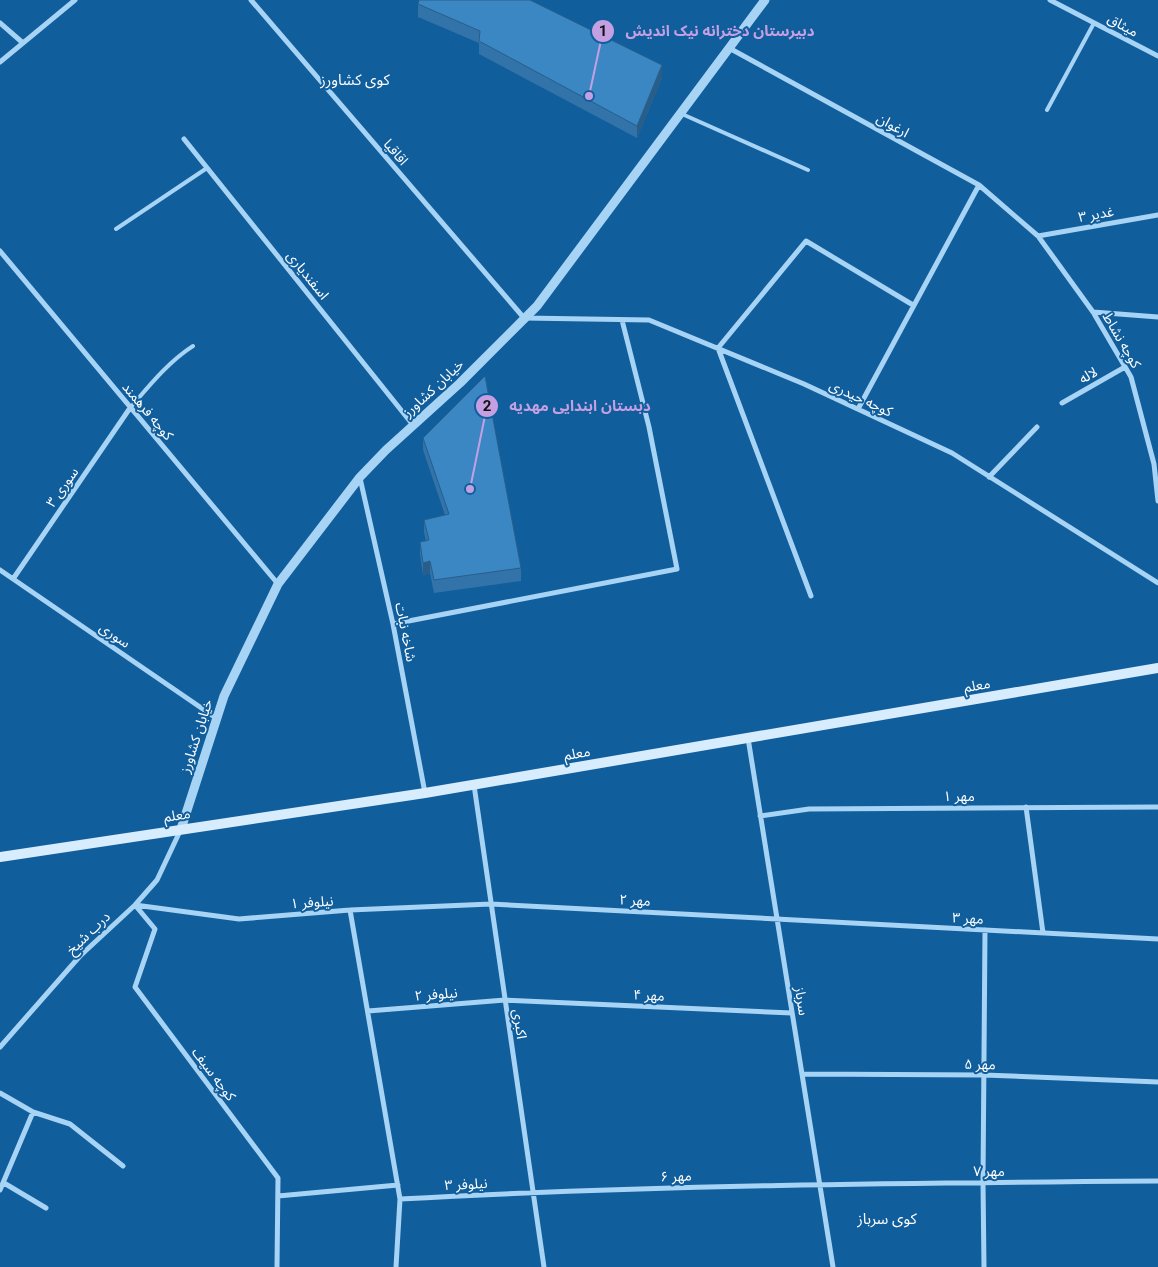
<svg xmlns="http://www.w3.org/2000/svg" width="1158" height="1267" viewBox="0 0 1158 1267" font-family="Roboto,'Noto Sans Arabic',sans-serif">
<style>
.lines{fill:none;stroke-linecap:round;stroke-linejoin:round}
.service{stroke:#a7d3f5;stroke-width:4}
.minor{stroke:#a7d3f5;stroke-width:5}
.tertiary{stroke:#a7d3f5;stroke-width:9}
.secondary{stroke:#d7ecfd;stroke-width:10}
.wall{fill:#3274a9}
.shaded-wall{fill:#295e89}
.building{fill:#3a87c4;stroke:#295e89}
.labels{text-anchor:middle;dominant-baseline:central;stroke-width:4;stroke-linejoin:round;paint-order:stroke}
.street-label{font-size:14px;fill:#fff;stroke:#115e9d}
.neighbourhood-label{font-size:15px;fill:#fff;stroke:#115e9d}
.leader{fill:none;stroke:#c4a0e2;stroke-width:2}
.callout-dot{fill:#c4a0e2;stroke:#115e9d;stroke-width:2}
.mark-label{font-size:15px;text-anchor:middle;font-weight:bold;fill:#111}
.callout-label{font-size:15px;text-anchor:middle;font-weight:bold;fill:#c4a0e2;stroke:#115e9d;stroke-width:4;stroke-linejoin:round;paint-order:stroke}
</style>
<rect width="100%" height="100%" fill="#115e9d"/>
<g class="lines">
<path class="service" d="M1047,110L1094,23
M682,114L808,170
M116,229L207,168
M130,408C149,386 168,362 193,346"/>
<path class="minor" d="M251,0L524,318L649,320L804,384L952,453L1158,583
M1050,0L1158,56
M0,23L23,43
M729,48L979,185L1038,236L1093,312L1131,377L1154,464L1158,501
M0,62L75,0
M184,139L413,425
M1038,236L1158,215
M0,251L278,584
M1093,312L1158,317
M1062,403L1125,367
M858,409L979,185
M989,477L1037,427
M360,478L393,624L425,793
M0,570L216,718
M13,579L130,408
M811,596L718,348L806,241L913,305
M393,624L677,569L649,427L622,320
M748,738L833,1267
M474,785L544,1267
M1026,807L1043,933
M760,816L809,809L1158,807
M135,905L239,919L350,910L491,904L1158,939
M135,905L155,929L135,987L278,1178L277,1267
M350,910L400,1199L396,1267
M368,1011L505,1000L792,1013
M0,1047L80,956L135,905L157,880L181,829
M802,1074L984,1075L1158,1082
M0,1093L33,1112L70,1124L123,1166
M4,1183L46,1208
M0,1190L33,1112
M278,1196L398,1185
M400,1199C653,1185 905,1183 1158,1181
M984,1267L983,1182L985,930"/>
<path class="tertiary" d="M181,829L224,696L278,584L360,477L386,450L460,383L537,306L765,0"/>
<path class="secondary" d="M0,857L425,793L1158,668"/>
</g>
<path class="wall" d="M418,4L662,78L637,138L479,54V43L418,17Z
M423,438L521,568V581L434,593L430,573L423,575L420,554V542L426,541L424,532V520L445,515L423,450Z"/>
<path class="shaded-wall" d="M662,65V78L637,138V126Z
M430,561V573L423,575V563Z"/>
<path class="building" d="M419,0H530L662,65L637,126L479,41L480,31L418,4Z
M485,376L521,568L434,580L430,561L423,563L420,542L429,540L424,520L449,514L423,438Z"/>
<g class="labels">
<g class="street-label">
<text transform="translate(1123 25) rotate(28)">میثاق</text>
<text transform="translate(893 125) rotate(29)">ارغوان</text>
<text transform="translate(396 152) rotate(49)">اقاقیا</text>
<text transform="translate(1096 214) rotate(-10)">غدیر ۳</text>
<text transform="translate(308 275) rotate(51)">اسفندیاری</text>
<text transform="translate(1122 340) rotate(60)">کوچه نشاط</text>
<text transform="translate(1088 375) rotate(-30)">لاله</text>
<text transform="translate(433 388) rotate(-43)">خیابان کشاورز</text>
<text transform="translate(861 398) rotate(25)">کوچه حیدری</text>
<text transform="translate(148 411) rotate(50)">کوچه فرهمند</text>
<text transform="translate(62 487) rotate(-55)">سوری ۳</text>
<text transform="translate(406 632) rotate(79)">شاخه نبات</text>
<text transform="translate(115 635) rotate(34)">سوری</text>
<text transform="translate(977 685) rotate(-10)">معلم</text>
<text transform="translate(196 736) rotate(-72)">خیابان کشاورز</text>
<text transform="translate(577 753) rotate(-10)">معلم</text>
<text x="959" y="796">مهر ۱</text>
<text transform="translate(177 815) rotate(-9)">معلم</text>
<text transform="translate(635 900) rotate(3)">مهر ۲</text>
<text transform="translate(312 902) rotate(-4)">نیلوفر ۱</text>
<text transform="translate(968 918) rotate(3)">مهر ۳</text>
<text transform="translate(88 933) rotate(-44)">درب شیخ</text>
<text transform="translate(436 994) rotate(-5)">نیلوفر ۲</text>
<text transform="translate(649 995) rotate(3)">مهر ۴</text>
<text transform="translate(802 1001) rotate(81)">سرباز</text>
<text transform="translate(520 1024) rotate(82)">اکبری</text>
<text transform="translate(980 1064) rotate(1)">مهر ۵</text>
<text transform="translate(214 1074) rotate(53)">کوچه سیف</text>
<text x="989" y="1171">مهر ۷</text>
<text transform="translate(676 1176) rotate(-2)">مهر ۶</text>
<text transform="translate(466 1184) rotate(-3)">نیلوفر ۳</text>
</g>
<g class="neighbourhood-label">
<text x="355" y="80">کوی کشاورز</text>
<text x="887" y="1219">کوی سرباز</text>
</g>
</g>
<path class="leader" d="M589 96L603 31M470 489L487 406"/>
<g class="callout-dot">
<circle cx="589" cy="96" r="5"/>
<circle cx="470" cy="489" r="5"/>
<circle cx="603" cy="31" r="12"/>
<circle cx="487" cy="406" r="12"/>
</g>
<g class="mark-label">
<text x="603" y="36">1</text>
<text x="487" y="411">2</text>
</g>
<g class="callout-label">
<text x="720" y="36">دبیرستان دخترانه نیک اندیش</text>
<text x="580" y="411">دبستان ابندایی مهدیه</text>
</g>
</svg>
